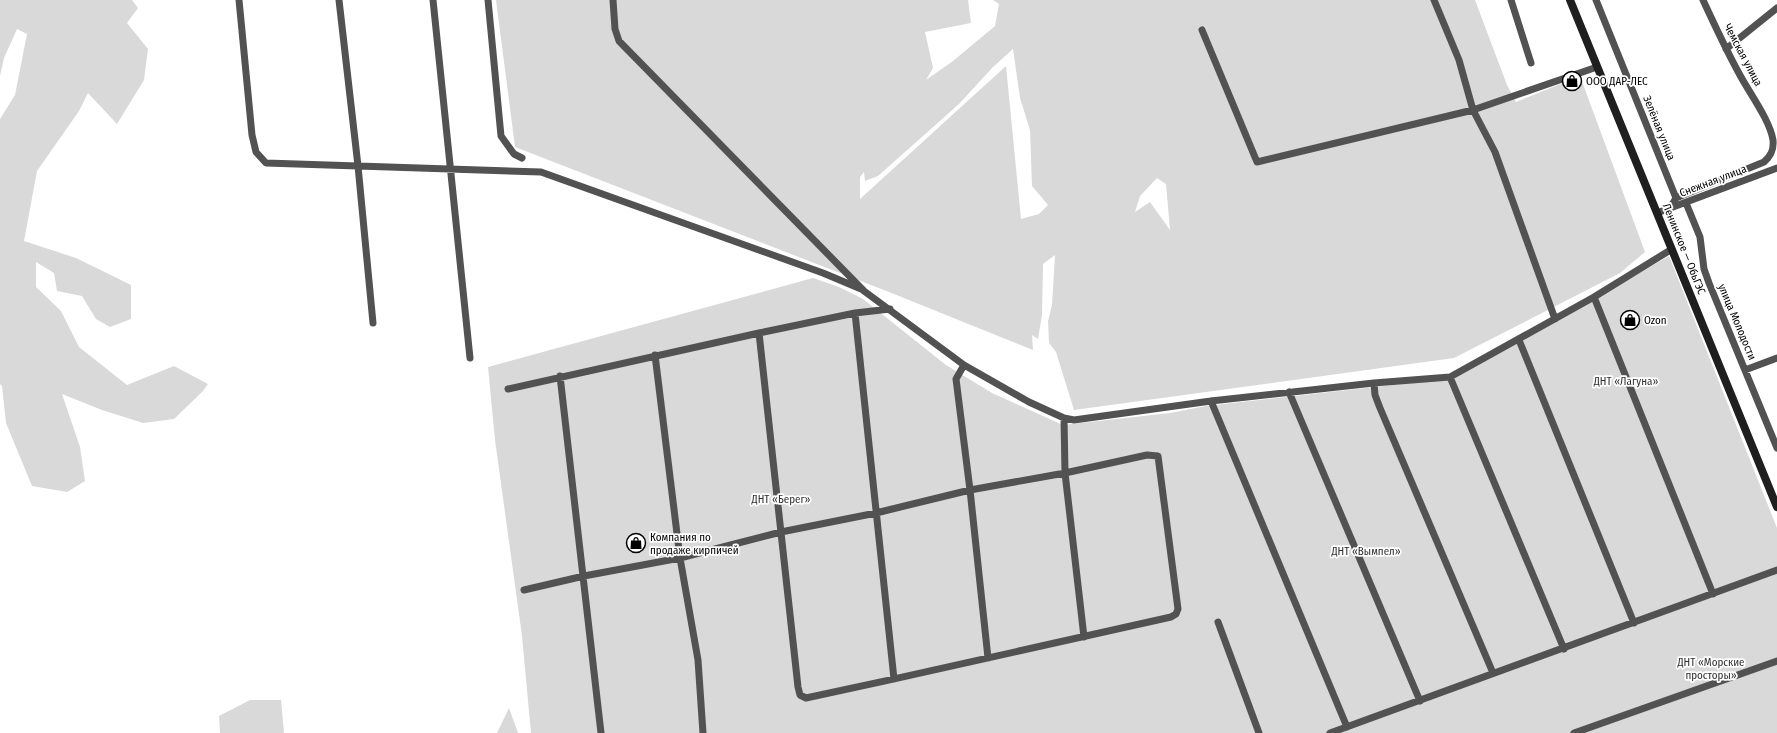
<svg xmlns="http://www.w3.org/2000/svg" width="1777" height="733" viewBox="0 0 1777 733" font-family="'Fira Sans Condensed',sans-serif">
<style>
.green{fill:#d9d9d9;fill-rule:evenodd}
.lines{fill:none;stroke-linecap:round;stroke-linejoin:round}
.street{stroke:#525252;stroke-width:7}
.secondary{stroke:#1f1f1f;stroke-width:8}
.labels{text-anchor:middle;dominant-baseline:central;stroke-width:3.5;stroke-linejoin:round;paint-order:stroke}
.street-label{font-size:11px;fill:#000;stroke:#fff}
.poi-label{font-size:11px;fill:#000;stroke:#fff;text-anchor:start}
.park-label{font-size:11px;fill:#303030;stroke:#fff}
</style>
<rect width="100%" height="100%" fill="#fff"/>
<path class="green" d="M0,0H132L138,8L127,23L148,49L144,80L117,124L88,93L79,111L37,171L24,241L76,258L131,285V319L110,327L96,319L82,296L57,291L54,273L36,262V287L61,311L79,347L127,385L174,366L208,384L203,391L174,419L143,423L102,410L62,394L80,447L85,481L67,492L32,486L6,423L2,386L0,384V119L15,95L27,34L17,29L4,58L0,76Z
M496,0H968L971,23L925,32L933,68L926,80L953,61L995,26L999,4L993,0H1475L1507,85L1516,102L1580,76L1645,252L1620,273L1454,358L1074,410L1056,352L1049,343L1048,321L1052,305L1055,255L1043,264L1042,315L1038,339L1032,335L1033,350L889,292L515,147ZM1013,49L1020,98L1030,130L1032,186L1048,205L1039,214L1021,219L1006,66L860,199V177L864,172L865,181L878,176L959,104L993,67ZM1157,178L1166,184L1170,230L1150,202L1135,212L1140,196Z
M1669,256L1777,528V733H531L522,636L495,440L488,367L813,278L839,287L863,299L946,365L992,393L1063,425L1170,413L1206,406L1455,378Z
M250,700H281L284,733H220L219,716Z
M509,708L518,733H497Z"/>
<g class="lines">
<path class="street" d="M239,0L252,135L256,152L266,163L358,166L373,323
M339,0L358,166L541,172L823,273L861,289
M433,0L470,358
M488,0L501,136L514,154L522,158
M613,0L615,29L619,41L864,291L964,365L1029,402L1064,418L1074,420L1211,401L1374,383L1450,377L1594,297L1672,249
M1434,0L1459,60L1473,110L1495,152L1555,319
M1511,0L1531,63
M1596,0L1676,198
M1202,30L1257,162L1473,110L1597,67
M1726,49L1777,8
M1686,203L1700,237L1704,269L1709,283L1777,448
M1670,208L1676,198L1764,162C1771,156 1774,150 1773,140C1770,121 1751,95 1741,77C1727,52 1715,26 1703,0
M1657,213L1777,168
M1594,297L1713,594
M855,313L894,679
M759,333L798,687L800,695L806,698C928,672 1050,645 1171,617L1176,614L1178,609L1158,456L1147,455L1065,473L1084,637
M1519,340L1634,623
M655,355L680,558L698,660L703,733
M964,365L956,379L970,490L988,658
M1745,370L1777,358
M560,376L601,733
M1450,377L1564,649
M1374,383L1375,395L1380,408L1493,673
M508,389L759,333L855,313L890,309
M1289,392L1420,701
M1211,401L1347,727
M524,590L584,576L680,558L781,532L876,513L970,490L1065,473L1064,418
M1218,622L1259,733
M1330,733L1777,570
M1574,733L1777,661"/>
<path class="secondary" d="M1570,0L1777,507"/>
</g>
<defs>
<g id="shop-ring" transform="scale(1)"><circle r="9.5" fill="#fff" stroke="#000" stroke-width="1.5"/><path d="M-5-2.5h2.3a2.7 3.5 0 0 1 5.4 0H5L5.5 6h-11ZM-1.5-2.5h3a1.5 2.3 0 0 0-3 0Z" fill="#000"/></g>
</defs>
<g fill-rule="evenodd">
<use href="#shop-ring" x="1572" y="81"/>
<use href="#shop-ring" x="1630" y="320"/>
<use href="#shop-ring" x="636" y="543"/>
</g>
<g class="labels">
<g class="street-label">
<text transform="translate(1743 55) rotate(62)">Чемская улица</text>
<text transform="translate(1659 128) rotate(68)">Зелёная улица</text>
<text transform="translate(1713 181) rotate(-21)">Снежная улица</text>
<text transform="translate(1684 249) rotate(68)">Ленинское — ОбьГЭС</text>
<text transform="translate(1737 322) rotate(67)">улица Молодости</text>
</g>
<g class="poi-label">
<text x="1586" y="81">ООО ДАР-ЛЕС</text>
<text x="1644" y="320">Ozon</text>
<text x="650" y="537">Компания по<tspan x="650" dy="13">продаже кирпичей</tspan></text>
</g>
<g class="park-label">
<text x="1626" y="381">ДНТ «Лагуна»</text>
<text x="781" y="499">ДНТ «Берег»</text>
<text x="1366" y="551">ДНТ «Вымпел»</text>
<text x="1711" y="662">ДНТ «Морские<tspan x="1711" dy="13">просторы»</tspan></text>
</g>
</g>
</svg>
